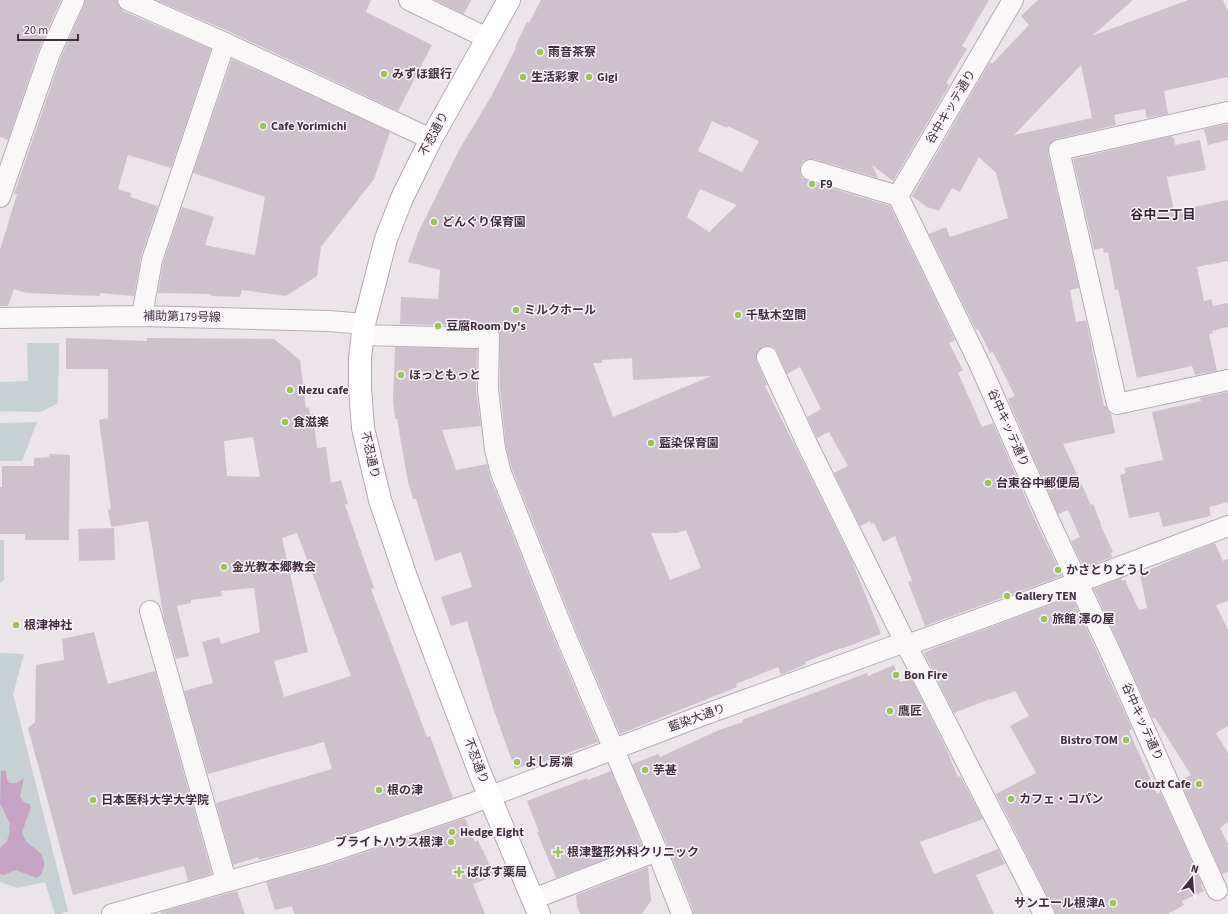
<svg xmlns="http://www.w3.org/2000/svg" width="1228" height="914" viewBox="0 0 1228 914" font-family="'Source Sans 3','Noto Sans JP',sans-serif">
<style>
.green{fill:#c7d1d4}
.water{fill:#c7a4c7}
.building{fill:#cdc2cc;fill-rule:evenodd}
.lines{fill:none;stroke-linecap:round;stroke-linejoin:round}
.minor-casing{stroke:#b5aab3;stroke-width:22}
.major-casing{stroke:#b6a5b4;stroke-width:24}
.minor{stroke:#faf7f9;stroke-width:20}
.major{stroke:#fff;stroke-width:22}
.poi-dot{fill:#9dc257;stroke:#f8f4f8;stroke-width:1.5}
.labels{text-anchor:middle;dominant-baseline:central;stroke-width:3;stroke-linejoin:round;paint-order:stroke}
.poi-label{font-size:12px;font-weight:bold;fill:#422e3f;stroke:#f8f4f8;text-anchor:start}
.street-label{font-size:12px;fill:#422e3f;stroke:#f8f4f8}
.neighbourhood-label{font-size:13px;font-weight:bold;fill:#332030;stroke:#f8f4f8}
</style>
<rect width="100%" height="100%" fill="#ebe5ea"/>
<path class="green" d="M27,343H59L58,403L41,412L0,411V382L28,381Z
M37,422L22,461H0V423Z
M0,540H4V580L0,583Z
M0,653L24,654L13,694L68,911L61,914H55L45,882L17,888L0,882Z"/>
<path class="water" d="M1,770L6,771L7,780L10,783H17L24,778L20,797L24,802L30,804L31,807L22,832C23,836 25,840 28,843C31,846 35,848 38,851C47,858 46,872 37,878L15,870L4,875L0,874V848L7,841L10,830L9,828L10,824L0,803Z"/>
<path class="building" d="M0,0H61L39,49L8,140L0,137Z
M85,0H117L119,6L123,11L211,49L171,168L128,155L118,189L131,193L130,197L158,206L141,256L134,296L100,293V296L26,293L14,289L8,306H0V250L17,194H14L61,57L84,5Z
M156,0H371L366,12L432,45L398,111L230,32Z
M435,0H471L464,14Z
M541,0H989L962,46L967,49L946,83L949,85L950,84L893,181L872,165L878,178L814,159H809L803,161L800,166V172L802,178L808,181L890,206L955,340L949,343L963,370L958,373L982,427L993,423L1036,522L1062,576L925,626L908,582L912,581L895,536L883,542L874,523L871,524L870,521L860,526L834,473L848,466L829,432L817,438L807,417L821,409L800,367L787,374L777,352L774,348L768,346H763L758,350L756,356L757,362L767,385L765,386L851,558L881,634L841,649V648L805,662L806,664L781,675L778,667L736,684L737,687L620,734L570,616L512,469L506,447L500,388V336L499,330L494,326L488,325L474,326L400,324L401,297L438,299L440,270L408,262L418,233L459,150L492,95L516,48L515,47L527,22L529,23ZM712,121L727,128L728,126L759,141L742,172L698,151ZM700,189L737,205L709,232L687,217ZM632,358L633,380L711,376L613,417L593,363H602V360ZM686,530L701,568L670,580L651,533H677Z
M1038,0H1133L1092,36L1188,0H1223L1228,11V77L1164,91L1168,114L1147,118L1145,109L1114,115L1116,125L1056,139L1051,142L1048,147V153L1079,288L1070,290L1076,322L1086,320L1104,406H1106L1108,411L1111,414L1115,433L1063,444L1091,505L1093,504L1101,524H1100L1113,552L1111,553L1112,557L1084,568L1071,541L1080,537L1068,510L1058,514L1008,399L1015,396L993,352L990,353L978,329L976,330L929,234L946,227L950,237L1008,218L996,173L979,157L960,192L952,188L939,211L927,207L912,196L990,62L992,64L1029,25L1021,16ZM1081,65L1092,118L1014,135Z
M232,59L390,132L374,179L321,247L317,276L286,296L242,290L240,297L212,296L210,294L158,293L163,263L182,207L214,217L205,245L255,255L265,197L193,173Z
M1228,124V140L1208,145L1204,129Z
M1172,136V138H1174L1175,145L1200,140L1206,170L1167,177L1174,211L1228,200V261L1197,267L1204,301L1211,299L1213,306L1228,303V327L1212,331L1213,333L1209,334L1217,371L1195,375L1192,366L1137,378L1118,289L1115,290L1108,252L1104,253L1103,248L1094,250L1073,159Z
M66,338L147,341V338L274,339L300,360L306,408L309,407L310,414H313L317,448L326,447L331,483L341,480L348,504L345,505L374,588L371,589L427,737L430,736L453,798L318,844L259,860L258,857L233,865L216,803L332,769L324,742L208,774L184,691L213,683L202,642L219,637L221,644L260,632L254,588L221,591L222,596L191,600V603L177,606L189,656L176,659L164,620L148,521L111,527L108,510L111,509L99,420L108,418V369H66ZM253,437L260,477L227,476L224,441ZM297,533L351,676L284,697L274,661L308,652L282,538Z
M395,347L477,349L476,389L481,426L442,430L456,470L487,464L490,477L548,624L598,742L538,764L537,761L515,769L493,708L467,621L451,626L441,597L472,587L461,552L435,561L416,499H413L408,482L397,419H395L393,399Z
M1228,392V502L1209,507L1211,516L1163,527L1159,512L1129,518L1120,475L1126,473L1124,468L1163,460L1152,412L1201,401L1200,398Z
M49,454L70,455L69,540H25V534H0V487H2V466H34V458L49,457Z
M114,528L115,560L79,561L78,529Z
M1215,543L1223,561L1228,559V601L1216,605L1228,630V726L1216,733L1228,753V822L1220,828L1228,844V872L1222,874L1180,781L1191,775L1155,718L1153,719L1094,589L1121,578L1122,581L1125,580L1139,610L1147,608L1140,574L1176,558Z
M1072,597L1132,729L1129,731L1157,794L1160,792L1202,884L1201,885L1204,891L1182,901L1184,905L1168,914H1055L1054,909L996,794L1036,773L1010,726L1029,716L1015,691L991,700L990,699L954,713L924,653L934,648Z
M94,632L108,684L155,671L212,874L188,881L184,866L73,895L28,728L35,722L36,665L64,660L62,639Z
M894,665L900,682L911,678L945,746L958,777L960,776L983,819L920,842L934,874L998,849L1005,864L976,875L994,914H693V910L668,847L632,764L658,754L660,757L719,730L743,722L742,720L867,673L868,676Z
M611,771L642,845L556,878L537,832H539L527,801L587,778L588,780Z
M465,818L475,842L478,840L482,850H483L494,876L473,884L485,914H294L292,906L275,910L266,882L325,866Z
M648,867L651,901L642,914H580L577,906L576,895Z
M237,891L245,914H161L160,912Z"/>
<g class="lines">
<g class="minor-casing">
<path id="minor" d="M128,0L225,43L431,139
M409,0L487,38
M1228,112L1059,150L1117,404L1228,380
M811,170L898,196
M898,196L979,363L1050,523L1115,662L1165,775L1217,890
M898,196L1013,0
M0,197L50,53L74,0
M142,316L152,260L225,43
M0,318L142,316L329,321L364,324
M363,335L475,338L489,336L488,389L495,449L501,473L559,620L657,851L682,914
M767,357L808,446L905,642L1044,914
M150,611L226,881
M907,645C1015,607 1121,566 1228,526
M533,899L657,851
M112,914L321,855L470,804L701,716L905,642"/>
</g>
<g class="major-casing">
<path id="major" d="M509,0L431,139L402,198L386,239L364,324L360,358V388L363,428L380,500L407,580L481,776L539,914"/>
</g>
<use href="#minor" class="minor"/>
<use href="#major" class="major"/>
</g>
<g class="poi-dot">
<circle cx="540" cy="52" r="4"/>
<circle cx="384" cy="74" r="4"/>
<circle cx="523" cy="77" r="4"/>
<circle cx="589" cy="77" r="4"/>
<circle cx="263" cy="126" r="4"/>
<circle cx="812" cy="184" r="4"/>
<circle cx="434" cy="222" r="4"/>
<circle cx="516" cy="310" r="4"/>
<circle cx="738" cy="315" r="4"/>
<circle cx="438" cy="326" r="4"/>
<circle cx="401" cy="375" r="4"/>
<circle cx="290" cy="390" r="4"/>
<circle cx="285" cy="422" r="4"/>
<circle cx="651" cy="443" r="4"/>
<circle cx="988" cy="483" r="4"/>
<circle cx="224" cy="567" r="4"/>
<circle cx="1058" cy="570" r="4"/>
<circle cx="1007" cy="596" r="4"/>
<circle cx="1044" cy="619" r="4"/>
<circle cx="16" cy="625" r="4"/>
<circle cx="896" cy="675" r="4"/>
<circle cx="890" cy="711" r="4"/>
<circle cx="1126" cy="740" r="4"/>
<circle cx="517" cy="762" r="4"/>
<circle cx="645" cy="770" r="4"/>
<circle cx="1199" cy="784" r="4"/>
<circle cx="379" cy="790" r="4"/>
<circle cx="1011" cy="799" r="4"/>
<circle cx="93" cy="800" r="4"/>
<circle cx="452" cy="832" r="4"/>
<circle cx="451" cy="842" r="4"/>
<path d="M556 846h4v4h4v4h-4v4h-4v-4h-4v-4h4z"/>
<path d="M457 866h4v4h4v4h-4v4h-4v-4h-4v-4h4z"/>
<circle cx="1113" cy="903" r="4"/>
</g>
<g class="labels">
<g class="poi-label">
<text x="548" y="52">雨音茶寮</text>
<text x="392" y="74">みずほ銀行</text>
<text x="531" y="77">生活彩家</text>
<text x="597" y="77">Gigi</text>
<text x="271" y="126">Cafe Yorimichi</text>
<text x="820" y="184">F9</text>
<text x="442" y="222">どんぐり保育園</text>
<text x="524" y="310">ミルクホール</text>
<text x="746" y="315">千駄木空間</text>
<text x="446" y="326">豆腐Room Dy's</text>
<text x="409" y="375">ほっともっと</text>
<text x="298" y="390">Nezu cafe</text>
<text x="293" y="422">食滋楽</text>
<text x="659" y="443">藍染保育園</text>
<text x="996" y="483">台東谷中郵便局</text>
<text x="232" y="567">金光教本郷教会</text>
<text x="1066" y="570">かさとりどうし</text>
<text x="1015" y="596">Gallery TEN</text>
<text x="1052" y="619">旅館 澤の屋</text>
<text x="24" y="625">根津神社</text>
<text x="904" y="675">Bon Fire</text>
<text x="898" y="711">鷹匠</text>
<text x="1118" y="740" text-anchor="end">Bistro TOM</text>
<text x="525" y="762">よし房凛</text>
<text x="653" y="770">芋甚</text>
<text x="1191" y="784" text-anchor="end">Couzt Cafe</text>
<text x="387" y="790">根の津</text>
<text x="1019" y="799">カフェ・コパン</text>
<text x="101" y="800">日本医科大学大学院</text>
<text x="460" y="832">Hedge Eight</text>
<text x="443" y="842" text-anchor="end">ブライトハウス根津</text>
<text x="567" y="852">根津整形外科クリニック</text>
<text x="467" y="872">ぱぱす薬局</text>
<text x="1105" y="903" text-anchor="end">サンエール根津A</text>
</g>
<g class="street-label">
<text transform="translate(951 107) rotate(-59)">谷中キッテ通り</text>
<text transform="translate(434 134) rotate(-62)">不忍通り</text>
<text transform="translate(182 317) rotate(1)">補助第179号線</text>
<text transform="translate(1008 428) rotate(66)">谷中キッテ通り</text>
<text transform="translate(370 455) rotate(77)">不忍通り</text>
<text transform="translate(697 718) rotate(-20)">藍染大通り</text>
<text transform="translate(1142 722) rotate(66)">谷中キッテ通り</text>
<text transform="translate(476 761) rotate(69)">不忍通り</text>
</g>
<g class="neighbourhood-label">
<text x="1163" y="215">谷中二丁目</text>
</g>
</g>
<g transform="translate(1192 878) rotate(17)" stroke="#f8f4f8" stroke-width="3" paint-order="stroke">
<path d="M0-3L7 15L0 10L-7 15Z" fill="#422e3f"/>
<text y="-6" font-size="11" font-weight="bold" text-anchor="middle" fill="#422e3f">N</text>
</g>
<path d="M18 34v6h60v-6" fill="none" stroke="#422e3f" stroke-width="2"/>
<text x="24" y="34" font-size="12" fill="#422e3f" stroke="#f8f4f8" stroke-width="3" paint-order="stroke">20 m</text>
</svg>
